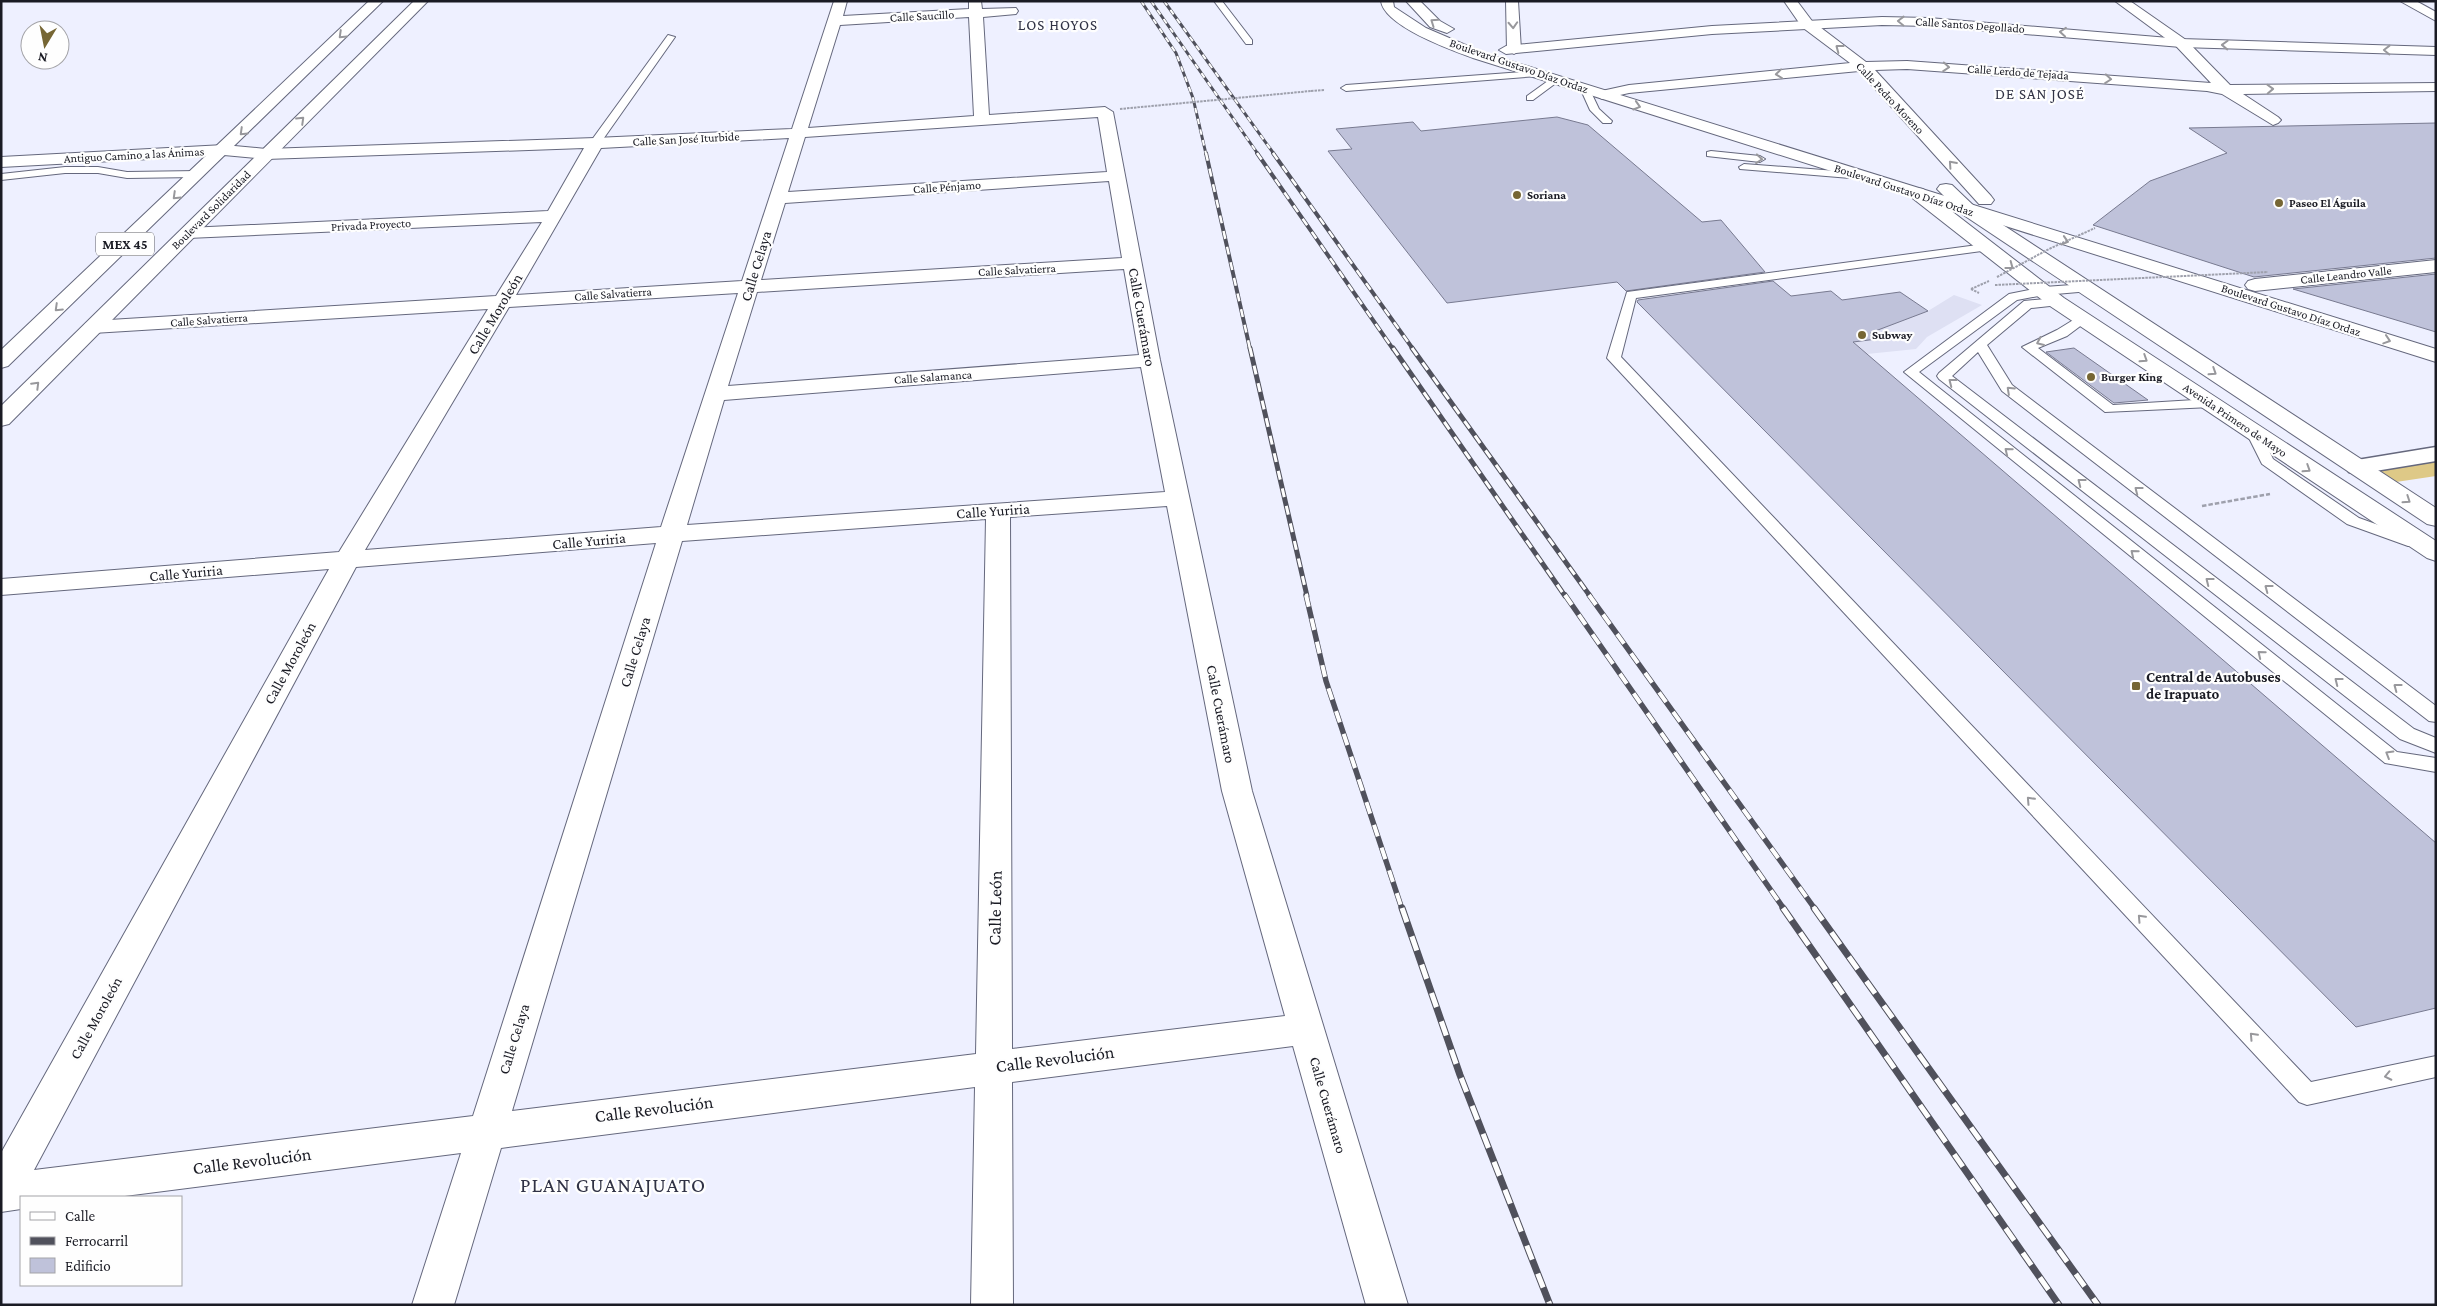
<svg xmlns="http://www.w3.org/2000/svg" width="2437" height="1306" viewBox="0 0 2437 1306" font-family="'Crimson Pro',serif">
<style>
.built{fill:#dee0f3}
.green{fill:#dec987}
.building{fill:#bfc2da;stroke:#787a90}
.lines{fill:none;stroke-linecap:round;stroke-linejoin:round}
.service-casing{stroke:#65687d;stroke-width:2}
.pedestrian-casing{stroke:#65687d;stroke-width:3}
.minor-casing{stroke:#65687d;stroke-width:2}
.tertiary-casing{stroke:#65687d;stroke-width:2}
.primary-casing{stroke:#65687d;stroke-width:2}
.trunk-casing{stroke:#65687d;stroke-width:2}
.path-far1{stroke:#9ea0ac;stroke-width:2;stroke-dasharray:2.5 1;stroke-linecap:butt}
.path{stroke:#9ea0ac;stroke-width:2.5;stroke-dasharray:4.5 2;stroke-linecap:butt}
.service{fill:#fff;fill-rule:evenodd}
.pedestrian{fill:#fff;fill-rule:evenodd}
.minor{fill:#fff;fill-rule:evenodd}
.tertiary{fill:#fff;fill-rule:evenodd}
.primary{fill:#fff;fill-rule:evenodd}
.trunk{fill:#fff;fill-rule:evenodd}
.rail-far4-casing{stroke:#50515c;stroke-width:3}
.rail-far3-casing{stroke:#50515c;stroke-width:4}
.rail-far2-casing{stroke:#50515c;stroke-width:5}
.rail-far1-casing{stroke:#50515c;stroke-width:5.5}
.rail-casing{stroke:#50515c;stroke-width:7}
.rail-far4{stroke:#fefefe;stroke-width:2;stroke-dasharray:5.5;stroke-linecap:butt}
.rail-far3{stroke:#fefefe;stroke-width:2.5;stroke-dasharray:8;stroke-linecap:butt}
.rail-far2{stroke:#fefefe;stroke-width:3;stroke-dasharray:9;stroke-linecap:butt}
.rail-far1{stroke:#fefefe;stroke-width:4;stroke-dasharray:12;stroke-linecap:butt}
.rail{stroke:#fefefe;stroke-width:5;stroke-dasharray:15;stroke-linecap:butt}
.path-bridge{stroke:#9ea0ac;stroke-width:2;stroke-dasharray:2.5 1;stroke-linecap:butt}
.oneway{stroke:#98989c}
.poi-dot{fill:#766634;stroke:#fefefe;stroke-width:2}
.labels{text-anchor:middle;dominant-baseline:central;stroke-width:4.5;stroke-linejoin:round;paint-order:stroke}
.far-street-label{font-size:12px;fill:#1a1b24;stroke:#fefefe}
.far-poi-label{font-size:12px;font-weight:bold;fill:#1a1b24;stroke:#fefefe;text-anchor:start}
.shield{fill:#fefefe;stroke:#5e5f65;stroke-width:1}
.shield-label{font-size:14px;font-weight:bold;fill:#1a1b24}
.far-quarter-label{font-size:15px;letter-spacing:1px;fill:#303245;stroke:#fefefe}
.street-label{font-size:15px;fill:#1a1b24;stroke:#fefefe}
.poi-label{font-size:15px;font-weight:bold;fill:#1a1b24;stroke:#fefefe;text-anchor:start}
.near-street-label{font-size:18px;fill:#1a1b24;stroke:#fefefe}
.near-quarter-label{font-size:21px;letter-spacing:1px;fill:#303245;stroke:#fefefe}
</style>
<rect width="100%" height="100%" fill="#eef0ff"/>
<path class="built" d="M1954,295L1982,305L1927,337L1916,349L1867,354L1840,330L1893,324L1928,311Z"/>
<path class="green" d="M2436,452V476L2396,482L2367,462Z"/>
<path class="building" d="M1557,117L1588,125L1702,222L1721,220L1765,272L1626,291L1617,282L1447,303L1328,151L1352,149L1336,129L1413,122L1421,131Z
M2436,123V258L2254,277L2093,225L2150,181L2227,153L2189,128Z
M2436,274V332L2293,289Z
M1773,281L1791,296L1831,291L1842,300L1900,292L1928,311L1870,333L1877,339L1853,342L2436,843V1008L2356,1027L1637,302L1638,300Z
M2074,348L2148,400L2114,403L2046,352Z"/>
<g class="lines">
<g class="service-casing">
<path id="service" d="M1214,1H1222L1252,40V44H1246Z
M668,35L675,37L599,145H591V141Z
M1535,71L1540,74L1538,76L1346,91L1341,88L1346,85Z
M1552,78L1560,80L1533,100H1527V96Z
M1583,88H1589L1599,109L1612,121L1611,123H1603L1590,110L1581,90Z
M1711,151L1760,156L1765,159L1760,162L1707,156V152Z
M1744,164L1862,173L1867,176L1862,179L1740,169L1739,167Z
M65,167H98L127,172L198,171L203,174L198,177L127,178L98,173H65L1,180V174Z
M1985,244L1991,248L1989,250L1636,298L1621,357L2311,1082L2436,1056V1077L2307,1105L2299,1102L1607,358L1627,292Z
M2086,284L2092,288L2090,291L2044,295L2017,300L1919,372L2397,752L2436,758V772L2385,763L1904,372L2009,294L2044,287Z
M2046,299L2050,300L2052,303L2050,306L2031,308L1987,345L2012,385L2436,706V722L2429,721L2002,391L1978,352L1952,376L2414,729L2436,738V753L2400,739L1939,379L1937,376L1939,373L2024,301Z
M2083,314L2087,315L2089,318L2087,321L2067,336L2038,348L2113,405L2211,399L2218,403L2211,407L2105,412L2022,347L2057,330Z
M2252,426L2259,430L2273,459L2359,518L2420,540L2422,543L2420,546H2408L2347,524L2262,464L2245,430Z"/>
</g>
<g class="pedestrian-casing">
<path id="pedestrian" d="M2436,447V461L2357,474L2349,472L2346,467L2349,462L2357,460Z"/>
</g>
<g class="minor-casing">
<path id="minor" d="M834,1H847L843,16L969,9V1H981L982,9L1016,8L1018,11L1016,14L983,17L989,115L1105,107L1113,112L1160,360L1252,791L1408,1305H1366L1293,1046L1012,1082L1013,1305H971L975,1087L501,1148L454,1305H412L461,1153L117,1197H21V1209L1,1212V1153L329,569L1,595V579L339,552L488,309L93,333L86,331L83,327L86,323L93,321L496,296L542,222L188,238L182,237L179,233L182,229L188,228L548,211L584,148L266,159L224,155L1,167V157L224,145L266,149L595,138L792,129ZM969,17L974,116L808,128L840,25ZM1098,117L1107,172L788,192L805,137ZM789,138L742,281L516,295L601,148ZM1109,181L1122,258L761,280L785,203ZM1124,269L1139,355L728,386L757,292ZM738,293L661,527L365,550L509,307ZM1141,367L1165,492L687,525L724,400ZM1167,506L1222,791L1285,1016L1012,1049L1010,517ZM986,519L976,1054L512,1111L682,541ZM656,543L473,1116L34,1170L356,567Z
M1506,1H1518L1521,50L1514,54L1507,50Z
M1784,1H1797L1812,21L1866,62L1907,61L2211,83L2176,46L2115,1H2130L2186,40L2230,85L2436,83V91L2243,94L2278,117L2281,120L2278,123L2273,125L2222,94L2207,91L1907,69L1875,70L1991,196L1994,200L1991,204H1979L1859,71L1629,93L1602,99L1595,95L1597,92L1629,85L1850,63L1802,27Z
M2400,1H2416L2436,12V21Z
M2436,260V272L2255,291L2248,289L2245,285L2248,281L2255,279Z"/>
</g>
<g class="tertiary-casing">
<path id="tertiary" d="M1882,17L1929,18L2181,39L2436,47V55L2181,47L1929,26L1882,25L1712,34L1506,54L1499,50L1506,46L1712,26Z
M1946,184L1952,185L1974,206L2436,508V526L2427,524L1962,214L1937,189L1940,185Z
M1917,188L1923,189L2064,298L2436,541V561L2427,558L2050,306L1911,197L1908,193L1911,189Z"/>
</g>
<g class="primary-casing">
<path id="primary" d="M1381,1H1393L1394,7L1426,28L1482,52L2436,349V362L1473,58C1451,50 1384,26 1381,1Z
M1406,1H1420L1440,21L1454,29L1447,33L1430,27Z"/>
</g>
<g class="trunk-casing">
<path id="trunk" d="M369,1H383L8,366L1,368V350Z
M414,1H428L9,424L1,426V406Z"/>
</g>
<path class="path-far1" d="M1311,91L1325,90
M1971,289L1979,293
M1971,289L1989,281"/>
<path class="path" d="M2202,506L2270,494"/>
<use href="#service" class="service"/>
<use href="#pedestrian" class="pedestrian"/>
<use href="#minor" class="minor"/>
<use href="#tertiary" class="tertiary"/>
<use href="#primary" class="primary"/>
<use href="#trunk" class="trunk"/>
<g class="rail-far4-casing">
<path id="rail-far4" d="M1141,1L1176,53L1193,98L1206,154
M1151,1L1258,154
M1164,1L1274,154"/>
</g>
<g class="rail-far3-casing">
<path id="rail-far3" d="M1206,153L1250,349
M1257,153L1393,349
M1273,153L1413,349"/>
</g>
<g class="rail-far2-casing">
<path id="rail-far2" d="M1250,348L1307,596
M1393,348L1565,596
M1412,348L1590,596"/>
</g>
<g class="rail-far1-casing">
<path id="rail-far1" d="M1306,595L1326,681L1402,909
M1565,595L1784,909
M1589,595L1815,909"/>
</g>
<g class="rail-casing">
<path id="rail" d="M1402,908L1460,1075L1550,1305
M1783,908L2059,1305
M1814,908L2098,1305"/>
</g>
<use href="#rail-far4" class="rail-far4"/>
<use href="#rail-far3" class="rail-far3"/>
<use href="#rail-far2" class="rail-far2"/>
<use href="#rail-far1" class="rail-far1"/>
<use href="#rail" class="rail"/>
<path class="path-bridge" d="M1120,109L1311,91
M1997,277L2049,249L2095,228
M1995,285L2268,272"/>
</g>
<defs><path id="oneway-chevron" d="M-2-3.5L2.5 0L-2 3.5" fill="none" stroke-width="1.6" stroke-linecap="round" stroke-linejoin="round" transform="scale(1.25)"/></defs>
<g class="oneway">
<use href="#oneway-chevron" transform="translate(1901 21) rotate(-179)"/>
<use href="#oneway-chevron" transform="translate(1434 22) rotate(-145)"/>
<use href="#oneway-chevron" transform="translate(1513 25) rotate(87)"/>
<use href="#oneway-chevron" transform="translate(2063 32) rotate(-175)"/>
<use href="#oneway-chevron" transform="translate(342 35) rotate(136)"/>
<use href="#oneway-chevron" transform="translate(2225 45) rotate(-178)"/>
<use href="#oneway-chevron" transform="translate(1839 48) rotate(-143)"/>
<use href="#oneway-chevron" transform="translate(2387 50) rotate(-179)"/>
<use href="#oneway-chevron" transform="translate(1946 67) rotate(4)"/>
<use href="#oneway-chevron" transform="translate(1779 74) rotate(174)"/>
<use href="#oneway-chevron" transform="translate(2108 79) rotate(5)"/>
<use href="#oneway-chevron" transform="translate(2270 89) rotate(-2)"/>
<use href="#oneway-chevron" transform="translate(1637 106) rotate(17)"/>
<use href="#oneway-chevron" transform="translate(301 120) rotate(-44)"/>
<use href="#oneway-chevron" transform="translate(243 132) rotate(136)"/>
<use href="#oneway-chevron" transform="translate(1759 159) rotate(5)"/>
<use href="#oneway-chevron" transform="translate(1952 164) rotate(-132)"/>
<use href="#oneway-chevron" transform="translate(176 196) rotate(136)"/>
<use href="#oneway-chevron" transform="translate(2065 241) rotate(17)"/>
<use href="#oneway-chevron" transform="translate(2010 266) rotate(37)"/>
<use href="#oneway-chevron" transform="translate(58 308) rotate(136)"/>
<use href="#oneway-chevron" transform="translate(2387 340) rotate(18)"/>
<use href="#oneway-chevron" transform="translate(2040 342) rotate(156)"/>
<use href="#oneway-chevron" transform="translate(2144 359) rotate(33)"/>
<use href="#oneway-chevron" transform="translate(2213 372) rotate(33)"/>
<use href="#oneway-chevron" transform="translate(1952 382) rotate(-142)"/>
<use href="#oneway-chevron" transform="translate(36 385) rotate(-45)"/>
<use href="#oneway-chevron" transform="translate(2010 390) rotate(-137)"/>
<use href="#oneway-chevron" transform="translate(2008 451) rotate(-141)"/>
<use href="#oneway-chevron" transform="translate(2307 469) rotate(33)"/>
<use href="#oneway-chevron" transform="translate(2081 482) rotate(-142)"/>
<use href="#oneway-chevron" transform="translate(2138 490) rotate(-142)"/>
<use href="#oneway-chevron" transform="translate(2407 500) rotate(34)"/>
<use href="#oneway-chevron" transform="translate(2134 553) rotate(-141)"/>
<use href="#oneway-chevron" transform="translate(2209 581) rotate(-142)"/>
<use href="#oneway-chevron" transform="translate(2268 588) rotate(-143)"/>
<use href="#oneway-chevron" transform="translate(2261 654) rotate(-141)"/>
<use href="#oneway-chevron" transform="translate(2338 681) rotate(-142)"/>
<use href="#oneway-chevron" transform="translate(2397 687) rotate(-143)"/>
<use href="#oneway-chevron" transform="translate(2389 754) rotate(-149)"/>
<use href="#oneway-chevron" transform="translate(2030 800) rotate(-133)"/>
<use href="#oneway-chevron" transform="translate(2141 918) rotate(-133)"/>
<use href="#oneway-chevron" transform="translate(2253 1036) rotate(-133)"/>
<use href="#oneway-chevron" transform="translate(2388 1076) rotate(168)"/>
</g>
<g class="poi-dot">
<circle cx="1517" cy="195" r="5"/>
<circle cx="2279" cy="203" r="5"/>
<circle cx="1862" cy="335" r="5"/>
<circle cx="2091" cy="377" r="5"/>
<rect x="2131" y="681" width="10" height="10" rx="2.5"/>
</g>
<g class="labels">
<g class="far-street-label">
<text transform="translate(922 16) rotate(-3)">Calle Saucillo</text>
<text transform="translate(1970 25) rotate(4)">Calle Santos Degollado</text>
<text transform="translate(1519 66) rotate(19)">Boulevard Gustavo Díaz Ordaz</text>
<text transform="translate(2018 72) rotate(4)">Calle Lerdo de Tejada</text>
<text transform="translate(1890 98) rotate(47)">Calle Pedro Moreno</text>
<text transform="translate(686 139) rotate(-3)">Calle San José Iturbide</text>
<text transform="translate(134 155) rotate(-3)">Antiguo Camino a las Ánimas</text>
<text transform="translate(947 187) rotate(-4)">Calle Pénjamo</text>
<text transform="translate(1904 190) rotate(18)">Boulevard Gustavo Díaz Ordaz</text>
<text transform="translate(211 210) rotate(-45)">Boulevard Solidaridad</text>
<text transform="translate(371 225) rotate(-3)">Privada Proyecto</text>
<text transform="translate(1017 270) rotate(-3)">Calle Salvatierra</text>
<text transform="translate(2346 275) rotate(-6)">Calle Leandro Valle</text>
<text transform="translate(613 294) rotate(-4)">Calle Salvatierra</text>
<text transform="translate(2291 310) rotate(18)">Boulevard Gustavo Díaz Ordaz</text>
<text transform="translate(209 320) rotate(-4)">Calle Salvatierra</text>
<text transform="translate(933 377) rotate(-4)">Calle Salamanca</text>
<text transform="translate(2235 420) rotate(34)">Avenida Primero de Mayo</text>
</g>
<g class="far-poi-label">
<text x="1527" y="195">Soriana</text>
<text x="2289" y="203">Paseo El Águila</text>
<text x="1872" y="335">Subway</text>
<text x="2101" y="377">Burger King</text>
</g>
<rect class="shield" x="96" y="232.5" width="58" height="23" rx="4"/>
<g class="shield-label">
<text x="125" y="244">MEX 45</text>
</g>
<g class="far-quarter-label">
<text x="1058" y="25">LOS HOYOS</text>
<text x="2040" y="94">DE SAN JOSÉ</text>
</g>
<g class="street-label">
<text transform="translate(756 266) rotate(-73)">Calle Celaya</text>
<text transform="translate(495 314) rotate(-59)">Calle Moroleón</text>
<text transform="translate(1142 317) rotate(80)">Calle Cuerámaro</text>
<text transform="translate(993 511) rotate(-4)">Calle Yuriria</text>
<text transform="translate(589 541) rotate(-5)">Calle Yuriria</text>
<text transform="translate(186 573) rotate(-5)">Calle Yuriria</text>
<text transform="translate(635 652) rotate(-73)">Calle Celaya</text>
<text transform="translate(290 663) rotate(-61)">Calle Moroleón</text>
<text transform="translate(1221 714) rotate(79)">Calle Cuerámaro</text>
<text transform="translate(96 1018) rotate(-61)">Calle Moroleón</text>
<text transform="translate(514 1039) rotate(-73)">Calle Celaya</text>
<text transform="translate(1328 1105) rotate(74)">Calle Cuerámaro</text>
</g>
<g class="poi-label">
<text x="2146" y="677">Central de Autobuses<tspan x="2146" dy="17">de Irapuato</tspan></text>
</g>
<g class="near-street-label">
<text transform="translate(995 908) rotate(-89)">Calle León</text>
<text transform="translate(1055 1059) rotate(-7)">Calle Revolución</text>
<text transform="translate(654 1109) rotate(-7)">Calle Revolución</text>
<text transform="translate(252 1161) rotate(-7)">Calle Revolución</text>
</g>
<g class="near-quarter-label">
<text x="613" y="1185">PLAN GUANAJUATO</text>
</g>
</g>
<rect width="2437" height="1306" fill="none" stroke="#1a1b24" stroke-width="5"/>
<rect x="20" y="1196" width="162" height="90" fill="#fefefe" stroke="#a3a3a7"/>
<rect x="30" y="1212" width="25" height="8" fill="#ffffff" stroke="#a3a3a7"/>
<text x="65" y="1221" font-size="15" fill="#1a1b24">Calle</text>
<rect x="30" y="1237" width="25" height="8" fill="#50515c" stroke="#a3a3a7"/>
<text x="65" y="1246" font-size="15" fill="#1a1b24">Ferrocarril</text>
<rect x="30" y="1258" width="25" height="15" fill="#bfc2da" stroke="#a3a3a7"/>
<text x="65" y="1271" font-size="15" fill="#1a1b24">Edificio</text>
<g transform="translate(45 45) rotate(190)"><circle r="24" fill="#fefefe" stroke="#a3a3a7"/>
<path d="M0-4L9 19L0 12L-9 19Z" fill="#766634"/>
<text y="-8" font-size="14" font-weight="bold" text-anchor="middle" fill="#1a1b24">N</text>
</g>
</svg>
